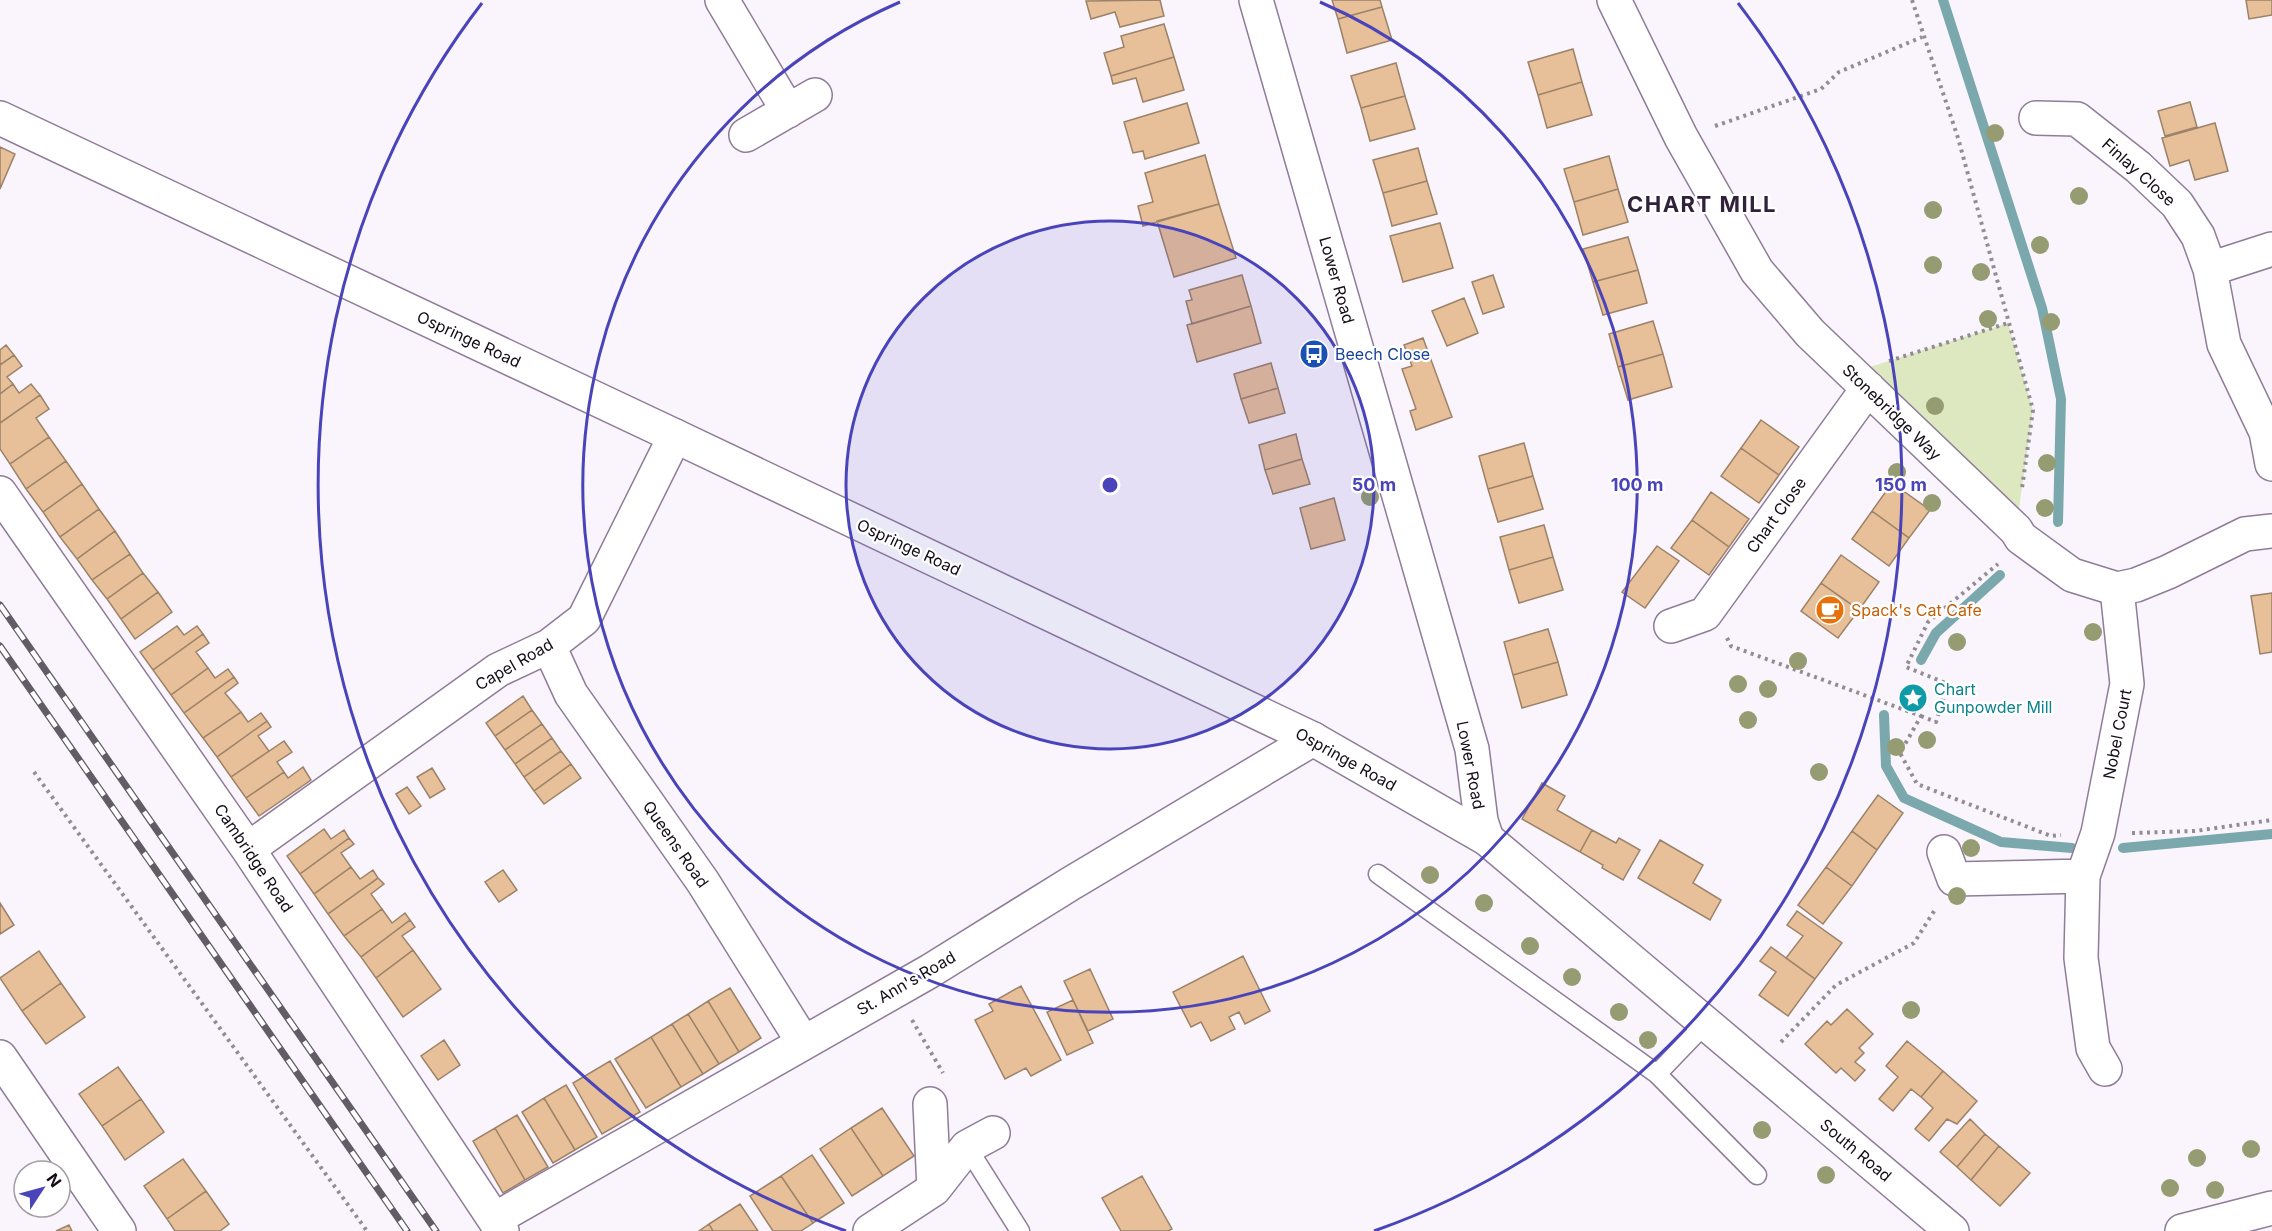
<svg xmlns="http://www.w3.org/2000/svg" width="2272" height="1231" viewBox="0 0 2272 1231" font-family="Inter,sans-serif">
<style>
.green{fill:#dde8c1}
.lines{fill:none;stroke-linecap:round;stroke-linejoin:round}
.stream{stroke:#7aa8ac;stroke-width:10}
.building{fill:#e7bf98;stroke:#9c8268;stroke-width:1.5}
.service-casing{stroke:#8f7c9a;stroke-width:21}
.minor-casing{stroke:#8f7c9a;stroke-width:36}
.secondary-casing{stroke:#8f7c9a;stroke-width:36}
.path{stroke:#928c95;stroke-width:4;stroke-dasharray:3 4.5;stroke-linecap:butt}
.service{stroke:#fff;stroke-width:18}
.minor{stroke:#fff;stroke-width:33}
.secondary{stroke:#fff;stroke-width:33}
.rail-casing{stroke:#625c66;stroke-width:7}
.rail{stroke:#fff;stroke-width:4.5;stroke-dasharray:14;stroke-linecap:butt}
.tree{fill:#969c72}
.ring{fill:none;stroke:#4a44ba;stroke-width:3}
.labels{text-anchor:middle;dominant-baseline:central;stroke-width:4.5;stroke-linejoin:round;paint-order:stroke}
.street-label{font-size:16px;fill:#140d18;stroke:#fff}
.transit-label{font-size:16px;fill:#164399;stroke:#fff;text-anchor:start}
.food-label{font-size:16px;fill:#c56008;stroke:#fff;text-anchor:start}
.culture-label{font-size:16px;fill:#0d838f;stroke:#fff;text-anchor:start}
.district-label{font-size:22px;font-weight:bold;letter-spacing:1.5px;fill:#31213a;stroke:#fff}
.centre{fill:#4a44ba;stroke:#fff;stroke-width:3}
.ring-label{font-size:18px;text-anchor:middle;font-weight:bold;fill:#4a44ba;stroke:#fff;stroke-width:4.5;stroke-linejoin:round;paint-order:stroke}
</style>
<rect width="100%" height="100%" fill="#faf5fc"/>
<path class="green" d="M2008,323L2033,410L2016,530L1851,373Z"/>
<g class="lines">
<path class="stream" d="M1943,0L2042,308L2061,399L2058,522
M1921,660L1936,633L2000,575
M1884,715L1886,766L1904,798L2001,842L2072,848
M2123,848L2272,834"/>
</g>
<path class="building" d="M1160,0L1164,16L1120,27L1115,12L1091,19L1086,1Z
M1332,0H1380L1382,7L1338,19Z
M2246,0H2272V15L2249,19Z
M1382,7L1392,40L1347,53L1338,19Z
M1164,24L1174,57L1111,76L1104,53L1124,47L1121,36Z
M1573,49L1582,82L1538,95L1528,62Z
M1174,57L1184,90L1143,102L1136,78L1113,84L1111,76Z
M1396,63L1405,96L1361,108L1351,76Z
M1582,82L1592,115L1547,128L1538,95Z
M1405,96L1415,129L1370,141L1361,108Z
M2190,102L2197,127L2165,136L2158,111Z
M1187,103L1199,143L1145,159L1143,151L1133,153L1124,122Z
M2215,123L2228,171L2195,180L2189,160L2170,166L2162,138Z
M0,147L15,154L0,189Z
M1418,148L1427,181L1383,193L1373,160Z
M1205,155L1219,204L1143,226L1138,206L1153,202L1145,173Z
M1609,156L1618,189L1574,202L1564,169Z
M1427,181L1437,214L1392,226L1383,193Z
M1618,189L1628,222L1583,235L1574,202Z
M1219,204L1236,258L1174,277L1157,221Z
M1440,223L1453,268L1403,282L1390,236Z
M1628,237L1638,270L1593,282L1583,249Z
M1638,270L1647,303L1603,315L1593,282Z
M1242,275L1251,306L1192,324L1186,301L1192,300L1189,290Z
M1493,275L1504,307L1483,314L1472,282Z
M1464,298L1478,333L1447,346L1432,311Z
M1251,306L1261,343L1197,362L1187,325Z
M1653,321L1663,354L1618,367L1609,334Z
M1423,338L1452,417L1416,430L1410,411L1416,409L1402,369L1412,366L1404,345Z
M6,345L14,355L0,365V350Z
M1663,354L1672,387L1628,400L1618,367Z
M14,355L22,366L7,377L13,384L0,394V365Z
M1271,363L1278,388L1241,399L1234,374Z
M13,384L19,393L31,384L40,395L0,423V394Z
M1278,388L1285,413L1249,423L1241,399Z
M40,395L49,409L36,418L49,437L10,464L0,449V423Z
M1761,420L1799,447L1779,475L1741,448Z
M1296,434L1302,459L1265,470L1259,445Z
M49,437L66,461L26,489L10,464Z
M1524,443L1533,476L1488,489L1479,456Z
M1741,448L1779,475L1759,503L1721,476Z
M1302,459L1310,484L1273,494L1265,470Z
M66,461L82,484L43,512L26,489Z
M1533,476L1543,509L1498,522L1488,489Z
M1892,483L1930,510L1909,538L1872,511Z
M82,484L99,509L60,537L43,512Z
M1711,492L1749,519L1729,547L1692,520Z
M1334,498L1345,540L1311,549L1300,508Z
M99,509L115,531L77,559L60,537Z
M1872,511L1909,538L1889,566L1852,539Z
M1692,520L1729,547L1709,575L1671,548Z
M1544,525L1553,557L1509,570L1500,537Z
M115,531L130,554L92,580L77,559Z
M1657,546L1679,561L1645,608L1622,592Z
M130,554L143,573L107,599L92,580Z
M1841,555L1879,582L1859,610L1821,583Z
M1553,557L1563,590L1519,603L1509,570Z
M143,573L158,592L121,619L107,599Z
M1821,583L1859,610L1838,638L1801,611Z
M158,592L172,612L135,639L121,619Z
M2272,593V652L2260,654L2251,596Z
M177,626L184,635L197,626L203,634L153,670L140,652Z
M1548,629L1558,662L1513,675L1504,642Z
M203,634L209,643L196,652L208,668L171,695L153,670Z
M1558,662L1567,695L1522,708L1513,675Z
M208,668L215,678L228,669L234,677L184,713L171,695Z
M234,677L238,683L225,693L241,712L203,738L184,713Z
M523,696L532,710L495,736L486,723Z
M532,710L542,724L505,750L495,736Z
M241,712L248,722L261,713L267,721L217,757L203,738Z
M267,721L271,727L258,736L269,751L231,777L217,757Z
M542,724L552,738L515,764L505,750Z
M552,738L561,751L524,777L515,764Z
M284,741L292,752L277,762L284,772L246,798L231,777Z
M561,751L571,764L534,791L524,777Z
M571,764L581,778L544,804L534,791Z
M303,767L311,780L259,816L246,798L284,772L288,778Z
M432,768L445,789L430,798L417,777Z
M1542,783L1565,796L1557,810L1592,830L1580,852L1522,819Z
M407,787L421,806L409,814L396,794Z
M1878,795L1903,813L1877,850L1852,831Z
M324,829L331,839L344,830L349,838L300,874L287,856Z
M1592,830L1616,843L1619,838L1640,850L1623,880L1602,868L1603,865L1580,852Z
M1852,831L1877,850L1852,886L1826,867Z
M349,838L354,844L341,853L351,867L314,894L300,874Z
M1660,840L1703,865L1693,883L1721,900L1710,920L1638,878Z
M351,867L360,879L373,870L378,878L328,914L314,894Z
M1826,867L1852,886L1823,924L1798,905Z
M503,870L517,890L499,902L485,882Z
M378,878L384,884L371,894L382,909L344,936L328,914Z
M0,903L14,925L0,934Z
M382,909L392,923L405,913L410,920L361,957L344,936Z
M1797,911L1842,943L1815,979L1786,958L1803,936L1787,925Z
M410,920L415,927L402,936L413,950L376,978L361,957Z
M1771,947L1815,979L1788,1016L1759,995L1776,972L1760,961Z
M413,950L441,989L403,1017L376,978Z
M39,951L61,983L22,1011L0,978Z
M1243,956L1270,1011L1245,1024L1239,1012L1229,1017L1235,1029L1211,1041L1201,1022L1191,1027L1173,992Z
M1090,969L1113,1019L1088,1031L1064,981Z
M61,983L85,1017L46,1044L22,1011Z
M1021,986L1061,1060L1031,1076L1026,1068L1005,1079L975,1020L993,1011L989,1004Z
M730,988L761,1038L739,1052L708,1001Z
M1073,1000L1093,1043L1067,1055L1047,1012Z
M708,1001L739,1052L719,1064L688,1014Z
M1847,1009L1873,1034L1859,1048L1864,1053L1855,1062L1865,1070L1855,1081L1841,1068L1836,1073L1805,1044L1827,1021L1831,1025Z
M688,1014L719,1064L703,1074L672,1024Z
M672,1024L703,1074L681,1087L651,1037Z
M651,1037L681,1087L646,1108L615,1059Z
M444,1040L460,1065L438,1080L421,1056Z
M1907,1041L1943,1071L1921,1097L1911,1089L1893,1111L1879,1099L1898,1077L1886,1066Z
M610,1061L640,1112L602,1134L573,1083Z
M118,1067L141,1099L102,1126L79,1094Z
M1943,1071L1977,1101L1957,1124L1947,1119L1929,1141L1915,1129L1933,1108L1921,1097Z
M566,1085L597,1137L575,1150L544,1098Z
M544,1098L575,1150L553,1163L522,1112Z
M141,1099L164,1132L125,1160L102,1126Z
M882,1108L914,1156L883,1176L851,1128Z
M517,1115L548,1167L525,1180L495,1128Z
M1970,1119L1985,1134L1957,1167L1940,1152Z
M495,1128L525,1180L503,1193L473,1141Z
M851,1128L883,1176L852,1196L820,1149Z
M1985,1134L1999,1146L1971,1180L1957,1167Z
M1999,1146L2030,1173L2000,1206L1971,1180Z
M812,1155L844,1203L813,1223L781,1176Z
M183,1159L206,1191L167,1219L144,1186Z
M781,1176L813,1223L801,1231H773L750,1196Z
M1142,1176L1172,1229L1168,1231H1121L1102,1198Z
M206,1191L229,1224L220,1231H175L167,1219Z
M740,1204L758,1231H713L709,1224Z
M709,1224L713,1231H699Z
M69,1225L72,1231H56Z"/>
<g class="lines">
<g class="service-casing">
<path id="service" d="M1378,874L1657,1074L1757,1175
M1657,1074L1705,1024
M967,1147L1020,1231"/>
</g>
<g class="minor-casing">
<path id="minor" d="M722,0L788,111
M1256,0L1472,749L1481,821L1487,839
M1614,0L1681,137L1757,271L1810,333L2016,530L2021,538L2072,575L2117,589L2136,585L2168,572L2245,534L2272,531
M2036,118L2077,119L2138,167L2177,204L2198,236L2210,269L2224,344L2266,432L2272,464
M746,135L815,95
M2210,269L2272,249
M0,493L248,849L502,1231
M1671,626L1705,614L1868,388
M549,646L571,694L703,882L803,1042
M248,849L498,670L549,646L584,619L675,436
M1944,852L1954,879L2083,876
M0,1057L119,1231
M2105,1069L2093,1048L2081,958L2083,876L2098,833L2127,684L2117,589
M930,1104L934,1189
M495,1219L930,971L1070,884L1313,739
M870,1231L934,1189L967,1147L993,1133
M2182,1231L2272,1208"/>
</g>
<g class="secondary-casing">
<path id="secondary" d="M0,118L675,436L1313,739L1487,839L1952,1231"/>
</g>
<path class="path" d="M1912,0L1958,138L2033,410L2022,488
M1715,126L1821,89L1839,72L1922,37
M1889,361L2008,323
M1727,638L1731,646L1921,716L1900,753L1917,784L2051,836L2061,835
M1921,716L1936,722L1948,684L1906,667L1928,622L1998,564
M34,772L367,1231
M2132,833L2195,831L2272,820
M912,1020L943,1073
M1781,1042L1836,985L1914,943L1936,908"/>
<use href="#service" class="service"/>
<use href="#minor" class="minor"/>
<use href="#secondary" class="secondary"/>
<g class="rail-casing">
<path id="rail" d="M0,605L436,1231
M0,646L407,1231"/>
</g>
<use href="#rail" class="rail"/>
</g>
<g class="tree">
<circle cx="1995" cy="133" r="9"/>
<circle cx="2079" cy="196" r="9"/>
<circle cx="1933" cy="210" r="9"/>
<circle cx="2040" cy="245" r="9"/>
<circle cx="1933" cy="265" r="9"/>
<circle cx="1981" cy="272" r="9"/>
<circle cx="1988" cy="319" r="9"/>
<circle cx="2051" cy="322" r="9"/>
<circle cx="1935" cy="406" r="9"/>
<circle cx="2047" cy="463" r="9"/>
<circle cx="1897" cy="472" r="9"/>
<circle cx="1370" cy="497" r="9"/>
<circle cx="1932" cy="503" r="9"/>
<circle cx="2045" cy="508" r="9"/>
<circle cx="2093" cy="632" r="9"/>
<circle cx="1957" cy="642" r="9"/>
<circle cx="1798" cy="661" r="9"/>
<circle cx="1738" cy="684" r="9"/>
<circle cx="1768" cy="689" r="9"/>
<circle cx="1748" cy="720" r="9"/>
<circle cx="1927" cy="740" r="9"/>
<circle cx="1896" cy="747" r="9"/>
<circle cx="1819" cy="772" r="9"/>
<circle cx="1971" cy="848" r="9"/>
<circle cx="1430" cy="875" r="9"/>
<circle cx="1957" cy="896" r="9"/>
<circle cx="1484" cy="903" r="9"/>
<circle cx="1530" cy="946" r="9"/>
<circle cx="1572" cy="977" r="9"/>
<circle cx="1911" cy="1010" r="9"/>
<circle cx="1619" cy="1012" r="9"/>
<circle cx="1648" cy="1040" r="9"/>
<circle cx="1762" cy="1130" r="9"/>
<circle cx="2251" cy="1149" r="9"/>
<circle cx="2197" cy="1158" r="9"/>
<circle cx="1826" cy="1175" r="9"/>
<circle cx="2170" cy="1188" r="9"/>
<circle cx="2215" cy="1190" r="9"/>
</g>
<circle cx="1110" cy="485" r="264" fill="#4a44ba" fill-opacity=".12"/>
<g class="ring">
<circle cx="1110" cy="485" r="264"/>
<path d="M1320 2A527 527 0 1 1 900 2"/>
<path d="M846 1231A791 791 0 0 1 482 3M1738 3A791 791 0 0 1 1374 1231"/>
</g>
<defs>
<g id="bus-disc" transform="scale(1.5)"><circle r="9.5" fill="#1a4fb4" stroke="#fff"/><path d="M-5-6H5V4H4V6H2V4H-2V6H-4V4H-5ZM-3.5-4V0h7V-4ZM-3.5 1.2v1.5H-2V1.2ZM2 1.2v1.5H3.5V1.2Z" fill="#fff"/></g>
<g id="cafe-disc" transform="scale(1.5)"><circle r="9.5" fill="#e8710a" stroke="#fff"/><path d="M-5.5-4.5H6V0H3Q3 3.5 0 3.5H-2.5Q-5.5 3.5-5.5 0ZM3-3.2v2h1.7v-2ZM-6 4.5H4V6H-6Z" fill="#fff"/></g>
<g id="sight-disc" transform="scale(1.5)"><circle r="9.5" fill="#0f9aa8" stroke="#fff"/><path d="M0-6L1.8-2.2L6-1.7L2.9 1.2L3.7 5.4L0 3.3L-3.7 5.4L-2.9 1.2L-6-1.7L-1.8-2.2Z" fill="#fff"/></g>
</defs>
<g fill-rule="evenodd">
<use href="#bus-disc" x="1314" y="354"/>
<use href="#cafe-disc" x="1830" y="610"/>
<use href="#sight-disc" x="1913" y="698"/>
</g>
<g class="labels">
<g class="street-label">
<text transform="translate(2139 172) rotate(42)">Finlay Close</text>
<text transform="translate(1337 280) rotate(74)">Lower Road</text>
<text transform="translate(469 339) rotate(25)">Ospringe Road</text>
<text transform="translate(1892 412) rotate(44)">Stonebridge Way</text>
<text transform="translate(1776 515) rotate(-54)">Chart Close</text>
<text transform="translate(909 547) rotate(25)">Ospringe Road</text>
<text transform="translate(514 664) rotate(-30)">Capel Road</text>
<text transform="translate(2117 734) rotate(-79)">Nobel Court</text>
<text transform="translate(1346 759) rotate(29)">Ospringe Road</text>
<text transform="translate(1471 765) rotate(79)">Lower Road</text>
<text transform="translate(676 844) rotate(55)">Queens Road</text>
<text transform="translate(254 858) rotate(56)">Cambridge Road</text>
<text transform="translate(906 983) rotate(-30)">St. Ann's Road</text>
<text transform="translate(1856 1150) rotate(40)">South Road</text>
</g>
<g class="transit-label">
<text x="1335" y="354">Beech Close</text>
</g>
<g class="food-label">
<text x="1851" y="610">Spack's Cat Cafe</text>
</g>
<g class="culture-label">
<text x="1934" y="689">Chart<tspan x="1934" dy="18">Gunpowder Mill</tspan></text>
</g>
<g class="district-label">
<text x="1702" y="204">CHART MILL</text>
</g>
</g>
<circle cx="1110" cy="485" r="9" class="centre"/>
<g class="ring-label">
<text x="1374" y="491">50 m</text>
<text x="1637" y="491">100 m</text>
<text x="1901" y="491">150 m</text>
</g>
<g transform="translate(42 1189) rotate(54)"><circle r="28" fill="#ffffff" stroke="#a19ea3" stroke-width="1.5"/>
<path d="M0-4.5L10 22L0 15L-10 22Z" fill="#4a44ba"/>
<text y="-9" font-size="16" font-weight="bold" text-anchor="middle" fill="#140d18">N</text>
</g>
</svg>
